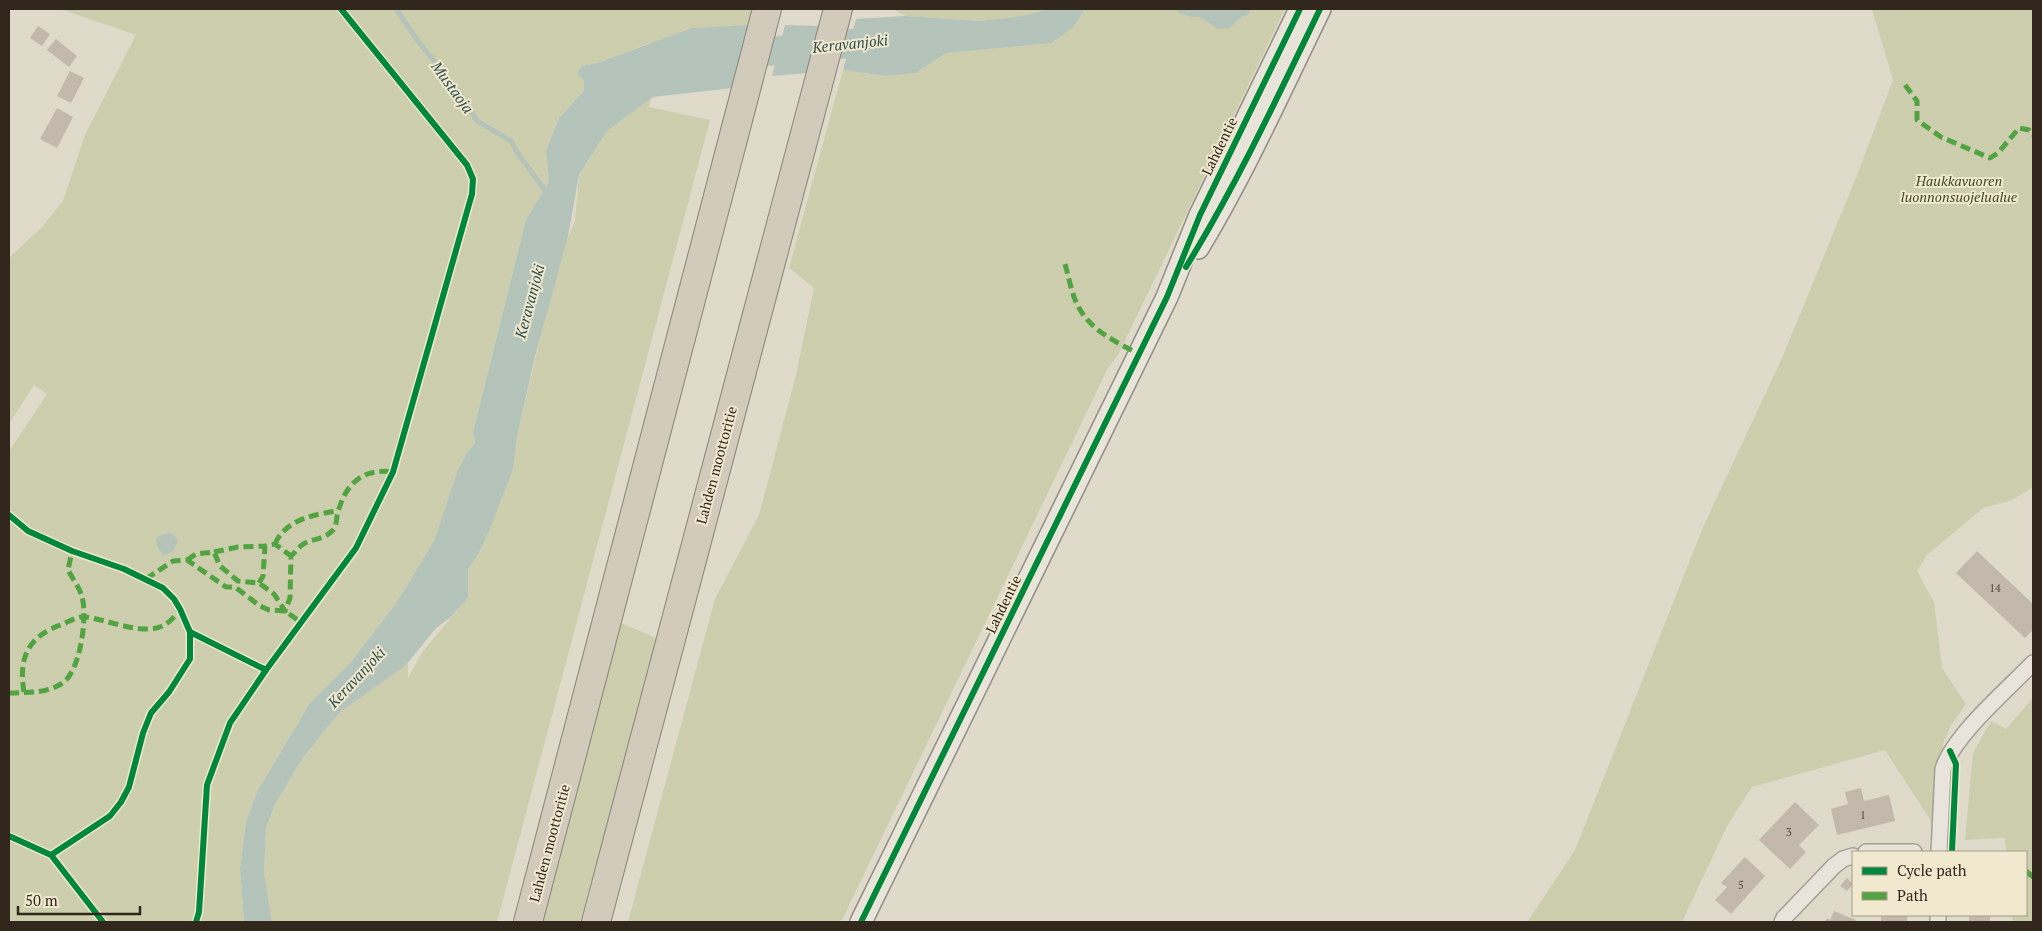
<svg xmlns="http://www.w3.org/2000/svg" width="2042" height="931" viewBox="0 0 2042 931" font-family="'PT Serif',serif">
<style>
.green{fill:#cccead}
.water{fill:#b5c4bb}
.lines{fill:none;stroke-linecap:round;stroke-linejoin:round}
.stream{stroke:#b5c4bb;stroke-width:5}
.river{stroke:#b5c4bb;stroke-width:29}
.building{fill:#c2b8ab}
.minor-casing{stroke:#a49f93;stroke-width:18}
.secondary-casing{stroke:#948e83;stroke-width:24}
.motorway-casing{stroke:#89847a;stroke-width:30}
.minor{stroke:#e8e4db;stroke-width:15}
.secondary{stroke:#e8e4db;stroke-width:21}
.motorway{stroke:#d2cabb;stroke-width:28}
.quiet{stroke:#52a341;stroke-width:5;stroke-dasharray:10 5;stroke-linecap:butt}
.cycleway-casing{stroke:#f0e8cf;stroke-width:9}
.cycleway{stroke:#00873e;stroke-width:6}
.labels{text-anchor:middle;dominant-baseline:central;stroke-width:4;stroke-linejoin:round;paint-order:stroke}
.number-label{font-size:11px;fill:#554b40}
.street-label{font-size:14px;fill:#31271d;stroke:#f0e8cf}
.park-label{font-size:14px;font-style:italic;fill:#404b26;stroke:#f0e8cf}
.water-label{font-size:15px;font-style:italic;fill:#2e4f4e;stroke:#f0e8cf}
</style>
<rect width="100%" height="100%" fill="#dfdaca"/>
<path class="green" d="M60,9H754L749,29L647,44L597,63L581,66L577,73L584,81V91L559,118L546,151L549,181L526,220L473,431L475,443L466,454L457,472L434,541L397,602L351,662L310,703L257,792L246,822L240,869L244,922H9V451L47,394L34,385L9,424V258L42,227L63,201L85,135L136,35Z
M893,9H1049L1022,16L980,21L906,16Z
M1085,9H1285L1118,355L1108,368L841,922H628L715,599L759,515L796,375L814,288L789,268L843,70L885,76L916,73L946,53L1052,43L1074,26Z
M1872,9H2033V487L2012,500L1983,508L1927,555L1917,571L1934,602L1942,668L1966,704L1950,727L1943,744L1933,824L1885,750L1752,787L1727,826L1682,922H1527L1575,850L1704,525L1783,356L1858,173L1893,80Z
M651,98L649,107L710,120L497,922H272L264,872L266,828L275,804L302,759L339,713L408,662V678L423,651L468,598V569L478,555L490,529L513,470L517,436L560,256L575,221L579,176L607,131Z
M619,622L658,639L580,922H538Z
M2033,698V922H2013L2012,915H2026V852H2006L2005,838L1965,840L1973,753L1991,721L2006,729Z"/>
<path class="water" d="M1049,9H1085L1074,26L1052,43L946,53L916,73L885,76L843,70L856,19L906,16L980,21L1022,16Z
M1176,9H1251L1248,15L1243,16L1229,28L1218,29L1200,17H1191L1180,13Z
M750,25L733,88L653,97L607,131L579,175L568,236L535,357L517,436L513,470L490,529L478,555L468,569V598L451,617L436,628L406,665L339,713L302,759L275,804L266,828L264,872L272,922H244L240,869L246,822L257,792L310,703L351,662L397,602L434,541L457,472L466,454L475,443L473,432L526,220L549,181L546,151L559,118L584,91V81L577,73L581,66L597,63L692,28Z
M785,25L819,26L807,73L772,76Z
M168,533L174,535L178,541L173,552L163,555L157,546L156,540L159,536Z"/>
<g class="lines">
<path class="stream" d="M396,9L418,41L460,93L477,121L511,141L518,154L547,193"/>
<path class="river" d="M730,55L887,40"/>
</g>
<path class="building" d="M38,26L50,34L42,46L30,38Z
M56,39L77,56L69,67L47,50Z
M70,71L84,78L71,103L57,96Z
M57,108L73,117L57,148L40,139Z
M1977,551L2033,604V630L2025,638L1956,573Z
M1861,788L1864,801L1889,795L1895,821L1837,835L1831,809L1848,804L1845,792Z
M1795,802L1819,825L1799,845L1806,852L1790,869L1759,840Z
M1745,857L1765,876L1731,914L1715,900L1727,887L1721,883Z
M1847,878L1853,884L1847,891L1840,886Z
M1834,911L1856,920L1855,922H1825L1827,918L1830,920Z
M1881,915H1907V922H1881Z
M1969,915H1990V922H1969Z"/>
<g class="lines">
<g class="minor-casing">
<path id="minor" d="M1866,852H1914
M1939,852L1943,769C1953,736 2008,689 2033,663
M1782,922L1784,918L1834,866L1843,859L1853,856
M1938,922V915"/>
</g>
<g class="secondary-casing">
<path id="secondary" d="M1198,248C1244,172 1281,89 1320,9
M861,922L1167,297L1200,215L1300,9"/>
</g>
<g class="motorway-casing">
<path id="motorway" d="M528,922L767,9
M596,922L838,9"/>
</g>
<use href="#minor" class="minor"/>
<use href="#secondary" class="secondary"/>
<use href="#motorway" class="motorway"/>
<path class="quiet" d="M1905,85L1917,101V120L1941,137L1990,158L1998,153L2019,128L2029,130L2033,135
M1065,264C1069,277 1071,292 1077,304C1089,330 1116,342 1139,354
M275,544C285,520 314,514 338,511
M214,552L238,547L265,546
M187,560L196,554L214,552L220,566L238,581L259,583L274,594L285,611L290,598L291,556C295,553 298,548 302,545C311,538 323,541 333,530C337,526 336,518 338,512C346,483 363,468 393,472
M146,579L173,561L187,560L226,587H235L260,606L269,610L285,611L302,623
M259,583L263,576L265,546L275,544L291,556
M24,692C18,656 29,636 63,624C70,621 78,616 85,617C107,619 144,637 164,625C171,622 176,614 180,609
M9,693C28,692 44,694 61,684C80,674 88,617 82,597C80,588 72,578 68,570L72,551
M2026,871L2033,877"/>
<g class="cycleway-casing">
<path id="cycleway" d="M1186,267C1237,184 1278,96 1320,9
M9,515L28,531L72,551L124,569L163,588L174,599L180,609L190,632L266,670
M1950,751L1956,764L1952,852
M9,836L51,855L103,922
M51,855L110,816L121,802L129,787L143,733L151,713L169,692L190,659V632
M196,922L199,912L207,785L230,723L266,670L356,548L393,472L472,194L473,179L467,165L341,9
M861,922L1167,297L1200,215L1300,9"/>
</g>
<use href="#cycleway" class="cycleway"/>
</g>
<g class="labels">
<g class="number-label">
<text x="1995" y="588">14</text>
<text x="1863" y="815">1</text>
<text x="1789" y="832">3</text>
<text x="1741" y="885">5</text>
</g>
<g class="street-label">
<text transform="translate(1219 146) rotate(-64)">Lahdentie</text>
<text transform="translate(716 465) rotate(-75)">Lahden moottoritie</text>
<text transform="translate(1003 604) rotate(-64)">Lahdentie</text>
<text transform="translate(549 843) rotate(-75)">Lahden moottoritie</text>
</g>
<g class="park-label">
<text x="1959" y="180">Haukkavuoren<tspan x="1959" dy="16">luonnonsuojelualue</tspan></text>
</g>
<g class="water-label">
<text transform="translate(850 43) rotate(-6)">Keravanjoki</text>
<text transform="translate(453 87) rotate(54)">Mustaoja</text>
<text transform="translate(529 301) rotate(-75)">Keravanjoki</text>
<text transform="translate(356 677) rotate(-47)">Keravanjoki</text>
</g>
</g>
<rect width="2042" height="931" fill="none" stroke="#31271d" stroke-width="20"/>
<rect x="1852" y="851" width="175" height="65" fill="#f0e8cf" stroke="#a49b88"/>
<rect x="1862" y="867" width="25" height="8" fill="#00873e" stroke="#a49b88"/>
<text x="1897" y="876" font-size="15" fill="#31271d">Cycle path</text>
<rect x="1862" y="892" width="25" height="8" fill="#52a341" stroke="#a49b88"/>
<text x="1897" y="901" font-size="15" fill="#31271d">Path</text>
<path d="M18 906v8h122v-8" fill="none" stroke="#31271d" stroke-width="2.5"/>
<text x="25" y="906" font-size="15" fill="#31271d" stroke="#f0e8cf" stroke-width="4" paint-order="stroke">50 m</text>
</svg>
